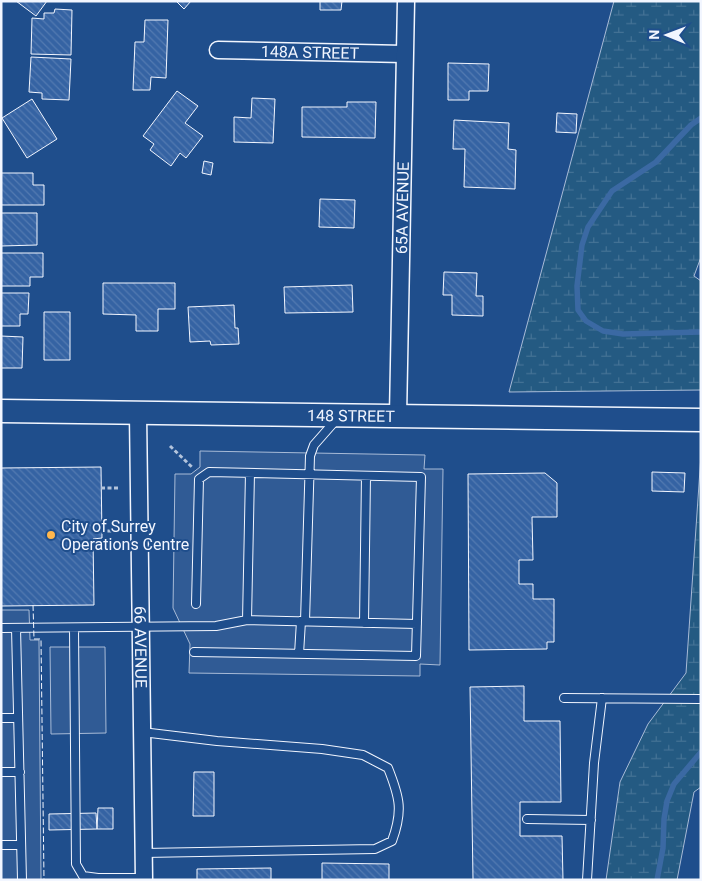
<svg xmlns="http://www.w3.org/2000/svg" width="702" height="881" viewBox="0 0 702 881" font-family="Roboto,sans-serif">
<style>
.wetland{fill:url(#wetland-marsh);stroke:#a8bbd7}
.parking{fill:#305b95;stroke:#a8bbd7}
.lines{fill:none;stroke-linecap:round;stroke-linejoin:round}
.stream{stroke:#3b69a3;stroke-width:5.5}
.building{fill:url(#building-back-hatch);stroke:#f2f6ff}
.lane-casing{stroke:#f2f6ff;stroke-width:10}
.street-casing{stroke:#f2f6ff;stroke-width:19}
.secondary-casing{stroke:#f2f6ff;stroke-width:25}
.path{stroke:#b3c4dc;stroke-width:3;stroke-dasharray:4 2.5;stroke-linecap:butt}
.lane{stroke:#1f4e8c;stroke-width:8}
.street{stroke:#1f4e8c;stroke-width:16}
.secondary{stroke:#1f4e8c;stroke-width:22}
.fence{stroke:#f2f6ff;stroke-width:1;stroke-dasharray:6 2.5;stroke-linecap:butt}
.poi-dot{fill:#ffb74d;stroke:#1f4e8c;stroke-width:2}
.labels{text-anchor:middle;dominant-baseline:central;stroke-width:4;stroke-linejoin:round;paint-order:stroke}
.street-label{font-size:16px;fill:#f2f6ff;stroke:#1f4e8c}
.poi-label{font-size:16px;fill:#f2f6ff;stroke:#1f4e8c;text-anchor:start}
</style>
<defs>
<pattern id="wetland-marsh" width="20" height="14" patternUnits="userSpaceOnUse" patternTransform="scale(1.25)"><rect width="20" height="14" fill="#245a82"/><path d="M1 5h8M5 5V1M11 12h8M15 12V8" fill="none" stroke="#447295"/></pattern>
<pattern id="building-back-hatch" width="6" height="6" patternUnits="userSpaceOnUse" patternTransform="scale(1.25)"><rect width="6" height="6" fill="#3563a3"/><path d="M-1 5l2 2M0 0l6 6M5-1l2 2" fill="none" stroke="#537ab1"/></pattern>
</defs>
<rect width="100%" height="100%" fill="#1f4e8c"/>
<path class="wetland" d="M614,1H701V257L694,276L701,281V390L509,392Z
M701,455V787L694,792L677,880H606L620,782L648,724L686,673Z"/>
<path class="parking" d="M200,451L425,455L424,469H443L440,665L420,664V676L189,673L190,644L173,608L175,474H191L200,467Z
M1,610H29L30,640H39L41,880H1Z
M50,647H105L106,733L51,734Z"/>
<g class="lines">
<path class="stream" d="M701,118L691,125L656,162L612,191L588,227L582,245L577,286L578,310L586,321L603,331L623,334L701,332
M657,880L663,848L664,819L667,801L674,784L701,752"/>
</g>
<path class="building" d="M16,1H47L36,16Z
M176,1H191L184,9Z
M320,1H342L341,10H320Z
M55,9L72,10L71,55L31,54L32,18L44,19V13H54Z
M145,20H168L166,78L151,77L150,90H133L135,42H144Z
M31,57L71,59L69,100L42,99V93L29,92Z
M448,63L489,64L488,91H469V100H448Z
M177,91L198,106L185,123L203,136L186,158L180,153L171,166L150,150L154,144L143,136Z
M252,98L275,99L273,143L234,142V117L251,118Z
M32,99L57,139L27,158L2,118Z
M347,102H376L375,138L302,137V107H347Z
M557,113L577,114L576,133L556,132Z
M454,120L509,123L508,149L516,150L515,189L464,187L465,149H453Z
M204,161L213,163L211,175L202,173Z
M1,173H33V185H44V205H1Z
M320,199L355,200L354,228L319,227Z
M1,213H37V245L1,246Z
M1,253H43V277H30V286H1Z
M444,272L477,273L476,296H483V316L452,315V295H443Z
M103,283H175V309H158V331H136V315L103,314Z
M352,285L353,312L285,313L284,287Z
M1,293H29L28,314H20V326H1Z
M234,305L235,328H238L239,344L211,345L210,341L190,342L188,307Z
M44,312H70V360H44Z
M1,336L23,337L22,368H1Z
M101,467L102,538L93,539L94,605L1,606V468Z
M652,472L685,473L684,492L652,491Z
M545,473L557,483V517H532L533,560H519V584H533V599H554V642H547V649L469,650L468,474Z
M524,686V721H560L561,802H520V836H562L563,880H473L470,687Z
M194,772H214V816H193Z
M98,808H113V829H97Z
M96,813L97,829L49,830V814Z
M322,863L389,864V880H322Z
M271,868V880H197V869Z"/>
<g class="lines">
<g class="lane-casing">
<path id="lane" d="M247,620L250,473
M305,621L310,456L314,445L336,420
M364,623L366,476
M1,628L216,626L247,620L417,624
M16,628L22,880
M74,628L76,864L83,876L98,878H144
M194,652L416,656L421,477L209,472L199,479L196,604
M299,654L301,621
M564,698L701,699
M1,718H18
M142,732L217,741L322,749L363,755L388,768C400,798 403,811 392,841L375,849L144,853
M1,772H20
M527,819L591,820
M1,845H21
M587,880L594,763L602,698"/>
</g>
<g class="street-casing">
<g id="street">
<path id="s1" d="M218,50L404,54"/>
<path id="s2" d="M138,413L144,880"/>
<path id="s3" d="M398,416L406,1"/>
</g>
</g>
<g class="secondary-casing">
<g id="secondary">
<path id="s4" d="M1,411L701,420"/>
</g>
</g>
<path class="path" d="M170,446L193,468
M101,488H118
M101,531H118"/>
<use href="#lane" class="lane"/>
<use href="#street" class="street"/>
<use href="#secondary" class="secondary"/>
<path class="fence" d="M33,605L34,639H41L44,880"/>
</g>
<circle class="poi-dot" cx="51" cy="535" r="5"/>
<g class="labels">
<g class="street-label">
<text stroke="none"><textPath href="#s1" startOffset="92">148A STREET</textPath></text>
<text stroke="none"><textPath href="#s3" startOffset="208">65A AVENUE</textPath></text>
<text stroke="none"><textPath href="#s4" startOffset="350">148 STREET</textPath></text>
<text stroke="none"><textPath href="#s2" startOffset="234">66 AVENUE</textPath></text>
</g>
<g class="poi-label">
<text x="61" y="526">City of Surrey<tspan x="61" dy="18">Operations Centre</tspan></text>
</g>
</g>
<rect width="702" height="881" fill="none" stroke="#f2f6ff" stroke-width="5"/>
<g transform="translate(667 35) rotate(271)" stroke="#1f4e8c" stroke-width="4" paint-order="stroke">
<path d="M0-4L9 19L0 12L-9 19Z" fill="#f2f6ff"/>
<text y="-8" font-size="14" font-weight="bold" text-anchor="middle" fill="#f2f6ff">N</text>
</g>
</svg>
